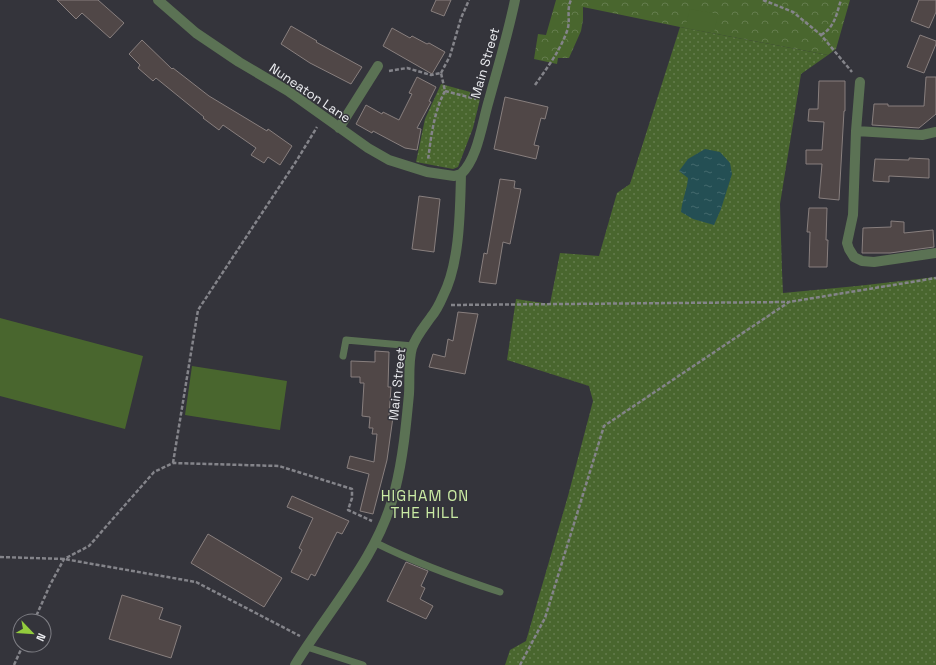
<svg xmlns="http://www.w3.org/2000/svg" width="936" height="665" viewBox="0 0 936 665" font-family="'Space Grotesk',sans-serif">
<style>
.grass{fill:url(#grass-dots)}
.park{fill:url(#park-crowns)}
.pitch{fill:#49662e}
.water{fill:url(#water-ripples)}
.building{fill:#504747;stroke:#887f7e}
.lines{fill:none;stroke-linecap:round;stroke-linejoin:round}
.path{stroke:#84848a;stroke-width:2.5;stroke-dasharray:4 2;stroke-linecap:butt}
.lane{stroke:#5b7254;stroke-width:7}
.street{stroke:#5b7254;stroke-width:10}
.labels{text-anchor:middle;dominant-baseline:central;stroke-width:3;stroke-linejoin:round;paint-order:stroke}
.street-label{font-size:13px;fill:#edeef2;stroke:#34343b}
.quarter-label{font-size:15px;letter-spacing:1px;fill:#caeba4;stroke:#34343b}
</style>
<defs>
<pattern id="grass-dots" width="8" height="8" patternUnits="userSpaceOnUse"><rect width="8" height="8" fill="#49662e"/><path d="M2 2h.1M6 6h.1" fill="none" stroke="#647c4d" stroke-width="1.8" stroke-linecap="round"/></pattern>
<pattern id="park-crowns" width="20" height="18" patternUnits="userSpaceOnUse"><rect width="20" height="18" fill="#49662e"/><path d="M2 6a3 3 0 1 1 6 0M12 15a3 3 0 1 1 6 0" fill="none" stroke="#647c4d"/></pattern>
<pattern id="water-ripples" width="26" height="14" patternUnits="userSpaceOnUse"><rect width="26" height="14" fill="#244f54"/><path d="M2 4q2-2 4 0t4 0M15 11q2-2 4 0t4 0" fill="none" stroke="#44696d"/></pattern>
</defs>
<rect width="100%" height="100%" fill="#34343b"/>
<path class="grass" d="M680,27L828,55L801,74L780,204L782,271L783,293L857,286L936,277V665H505L510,650L526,641L568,496L593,401L589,386L507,360L516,299L550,304L560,253L599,256L617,193L630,184Z
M441,84L481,95L473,128L458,167L453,169L416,162L425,119Z"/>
<path class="park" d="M556,0H850L836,49L828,55L680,27L583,7V20L581,31L569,58H558L557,64L534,59L538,34L546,35Z"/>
<path class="pitch" d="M690,9L718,14L714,33L685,28Z
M0,318L143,356L125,429L0,396Z
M192,366L287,381L280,430L185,415Z"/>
<path class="water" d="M705,149L720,152L730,163L732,174L721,209L714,225L693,219L681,212C682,200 687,190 688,178L679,171L688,159Z"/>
<path class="building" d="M57,0H98L124,23L110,38L82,13L76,19Z
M436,0H451L444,16L431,11Z
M919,0H936V12L929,28L911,21Z
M291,26L317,41L316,42L362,67L351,84L310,63L281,44Z
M392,28L410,38L412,36L427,44L429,43L445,52L432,74L383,46Z
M920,35L936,41V44L924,73L907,67Z
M142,40L172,69L173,68L209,96L267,131L268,129L292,146L280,165L268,157L264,163L251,155L256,148L223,125L219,130L203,118L204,117L156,78L153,81L138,68L140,65L129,54Z
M417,77L436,87L429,101L431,102L417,128L421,129L417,150L405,148L373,131L372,133L356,124L366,105L382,114L383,112L399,120L412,94L409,93Z
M926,77H936V114L919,128L872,125L874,104H888V106H924Z
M819,81H845V111H844L839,200L819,198L822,164H806V150H822L824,122L808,121L809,109H818Z
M505,97L548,107L545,119L541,118L534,145L539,146L536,159L494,149Z
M909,158L929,159V178L889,176V182L873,181L875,159L909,160Z
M500,179L515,181L514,188L521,189L510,244L503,242L496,284L479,282L484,253L487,254Z
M419,196L440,199L434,252L412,249Z
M809,208H827L826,240H828L827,267H809L810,232H807Z
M891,221L904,222V233L933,230L934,247L890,253H862L863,228L891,227Z
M458,312L478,314L465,374L429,367L433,354L445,357L448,339L453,341Z
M375,351L389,352L388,387H391L389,416L393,417L387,460L373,514L360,511L369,474L347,468L350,456L374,462L377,434H372L373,428H369L370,417L362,416L364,383H360V377H351V361L375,362Z
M292,496L349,521L342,534L337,532L315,576L311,574L308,580L291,572L302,550L299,548L313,518L287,507Z
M208,534L282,578L264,607L191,563Z
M406,562L428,571L421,586L425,588L420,599L433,606L426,619L387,601Z
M122,595L163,608L159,619L181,626L171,658L109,639Z"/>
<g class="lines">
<path class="path" d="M763,0L793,12L821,35L852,72
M821,35C835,27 836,15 841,0
M389,71L407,68L431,75L441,73L445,91C434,111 431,137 428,160
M441,73L450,56L461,18L469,0
M535,85C547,68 560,51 567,31C571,21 566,10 571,0
M445,91L476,99
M451,305L788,302
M173,463L198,310L297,160L317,127
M0,557L64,559L196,582L300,636
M34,621L50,585L64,559L89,546L154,472L173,463L279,466L352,489V498L348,510L372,521
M14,665L23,645
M520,665L545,618L604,426L789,302L936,278"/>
<path class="lane" d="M343,356L346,340L413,346
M376,543C416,563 457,578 500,592
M307,647L363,665"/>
<path class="street" d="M158,0L196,33L239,62L288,91L368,148L389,160L427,172L454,176L461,174
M860,82L856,131L853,215L847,243L849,249L854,257L862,261L874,262L936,253
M339,128L378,66
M856,131L922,135L936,132
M295,665C330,608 379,556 395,490C403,458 406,426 409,394C410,379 408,362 412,348C416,336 424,327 431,317C436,311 440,303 443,296C460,263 460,211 461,174C478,158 482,123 489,100C498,67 508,34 515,0"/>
</g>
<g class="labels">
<g class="street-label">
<text transform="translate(485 63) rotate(-74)">Main Street</text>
<text transform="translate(310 93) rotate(34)">Nuneaton Lane</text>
<text transform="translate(397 384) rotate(-84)">Main Street</text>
</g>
<g class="quarter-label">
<text x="425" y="495">HIGHAM ON<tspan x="425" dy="17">THE HILL</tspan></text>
</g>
</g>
<g transform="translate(32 633) rotate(115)"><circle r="19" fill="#34343b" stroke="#7e7e84"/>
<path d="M0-3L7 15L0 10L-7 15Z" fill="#93cc3d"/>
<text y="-6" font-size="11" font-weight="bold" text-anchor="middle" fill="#edeef2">N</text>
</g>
</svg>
